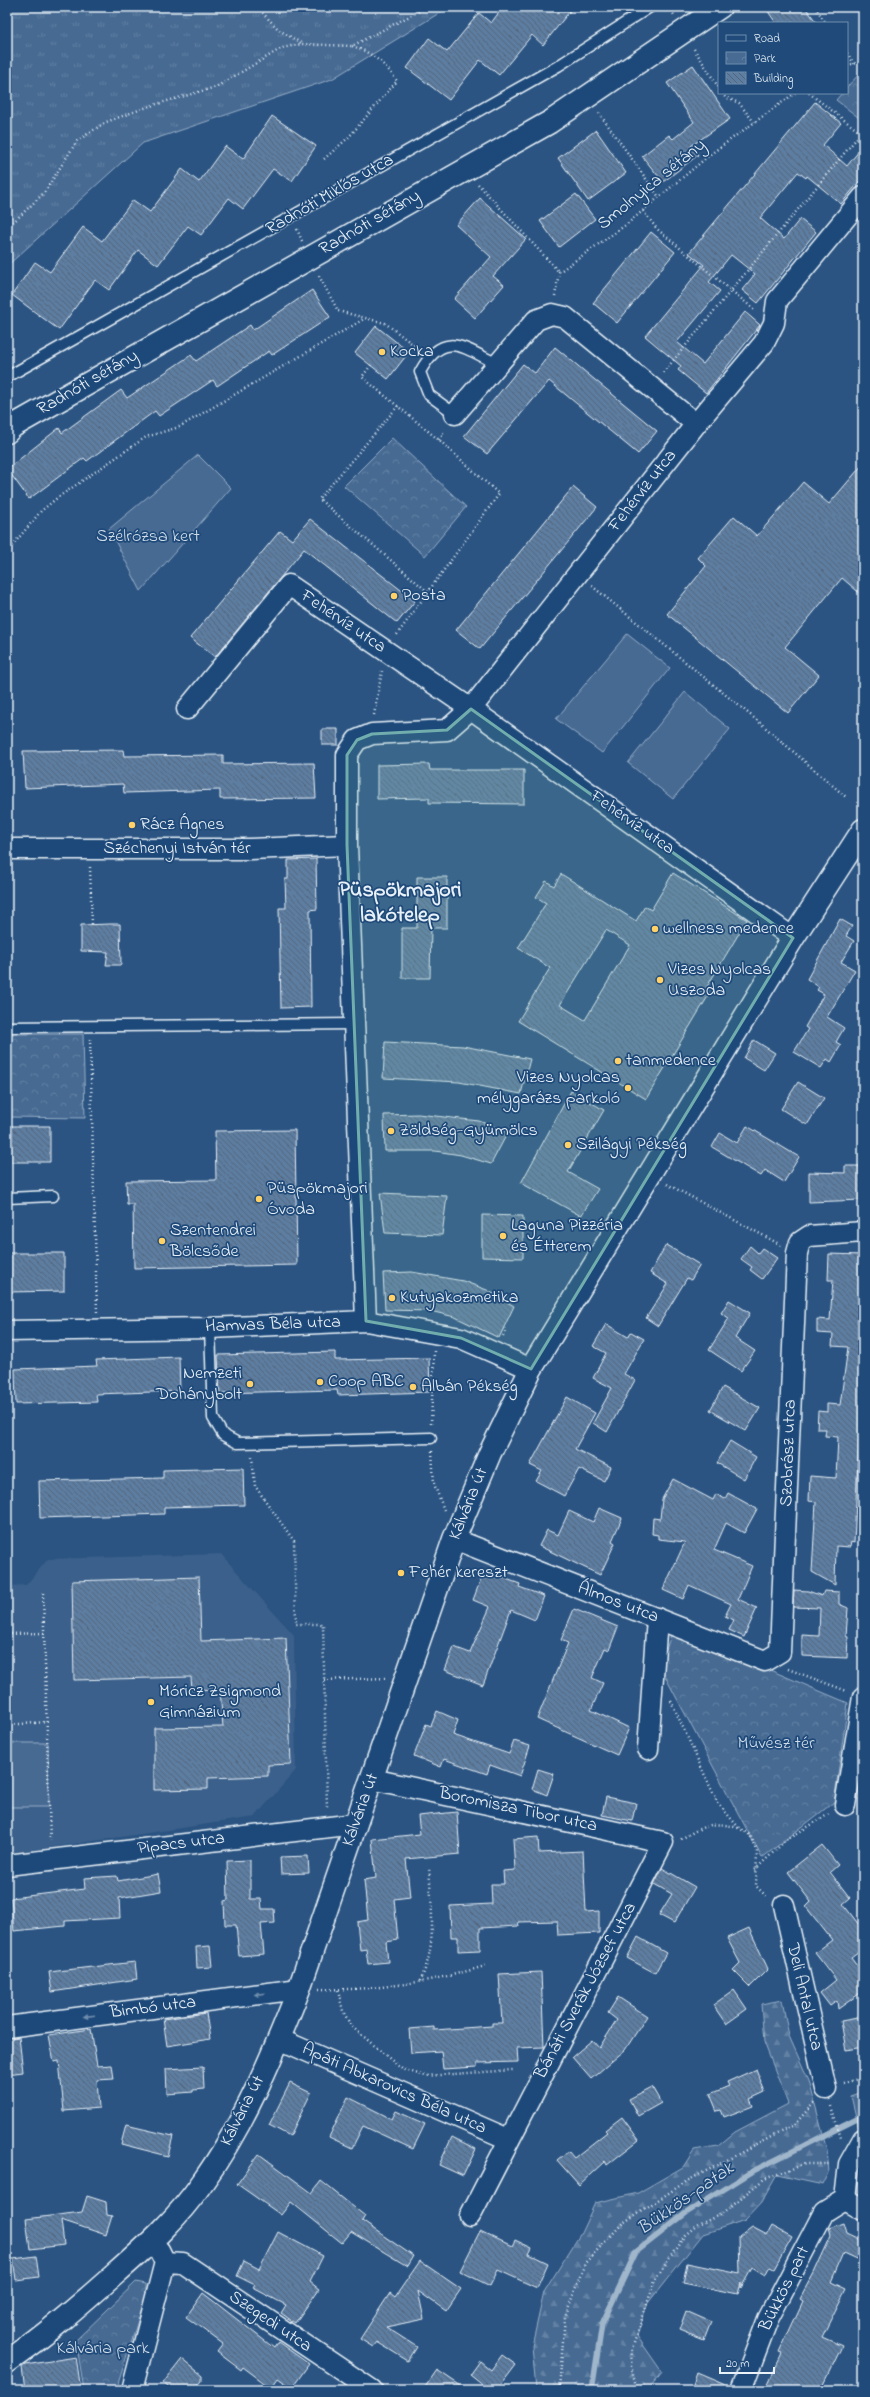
<svg xmlns="http://www.w3.org/2000/svg" width="870" height="2397" viewBox="0 0 870 2397" font-family="'Indie Flower',sans-serif">
<style>
.built{fill:#3a608b}
.grass{fill:url(#grass-tufts);stroke:#98aec6}
.forest{fill:url(#forest-firs);stroke:#98aec6}
.park{fill:url(#park-crowns);stroke:#98aec6}
.garden{fill:#476b93;stroke:#98aec6}
.lines{fill:none;stroke-linecap:round;stroke-linejoin:round}
.stream{stroke:#a0b6cb;stroke-width:5.5}
.building{fill:url(#building-back-hatch);stroke:#e8f1f8;fill-rule:evenodd}
.service-casing{stroke:#e8f1f8;stroke-width:13}
.minor-casing{stroke:#e8f1f8;stroke-width:23}
.tertiary-casing{stroke:#e8f1f8;stroke-width:25}
.path{stroke:#e8f1f8;stroke-width:2.5;stroke-dasharray:1 3;stroke-linecap:butt}
.service{stroke:#1f4a7a;stroke-width:10}
.minor{stroke:#1f4a7a;stroke-width:20}
.tertiary{stroke:#1f4a7a;stroke-width:22}
.oneway{fill:#6f8dac}
.marked{fill:#71adac;fill-opacity:0.2;stroke:#71adac;stroke-width:3;stroke-linejoin:round}
.poi-dot{fill:#ffd166;stroke:#1f4a7a;stroke-width:1.5}
.labels{text-anchor:middle;dominant-baseline:central;stroke-width:3.5;stroke-linejoin:round;paint-order:stroke}
.street-label{font-size:18px;fill:#e8f1f8;stroke:#1f4a7a}
.poi-label{font-size:18px;fill:#e8f1f8;stroke:#1f4a7a;text-anchor:start}
.park-label{font-size:18px;fill:#d0dde9;stroke:#1f4a7a}
.water-label{font-size:19px;font-style:italic;fill:#d0dde9;stroke:#1f4a7a}
.district-label{font-size:22px;font-weight:bold;fill:#e8f1f8;stroke:#1f4a7a}
</style>
<defs>
<pattern id="grass-tufts" width="24" height="20" patternUnits="userSpaceOnUse"><rect width="24" height="20" fill="#476b93"/><path d="M3 7l-1-3M5 7V3M7 7l1-3M15 17l-1-3M17 17v-4M19 17l1-3" fill="none" stroke="#6281a3"/></pattern>
<pattern id="forest-firs" width="22" height="20" patternUnits="userSpaceOnUse"><rect width="22" height="20" fill="#476b93"/><path d="M5 1l3.5 6h-7zM16 11l3.5 6h-7z" fill="#6281a3"/></pattern>
<pattern id="park-crowns" width="20" height="18" patternUnits="userSpaceOnUse"><rect width="20" height="18" fill="#476b93"/><path d="M2 6a3 3 0 1 1 6 0M12 15a3 3 0 1 1 6 0" fill="none" stroke="#6281a3"/></pattern>
<pattern id="building-back-hatch" width="6" height="6" patternUnits="userSpaceOnUse"><rect width="6" height="6" fill="#5d7da1"/><path d="M-1 5l2 2M0 0l6 6M5-1l2 2" fill="none" stroke="#53657a"/></pattern>
</defs>
<rect width="100%" height="100%" fill="#2b5482"/>
<filter id="ink" filterUnits="userSpaceOnUse"><feTurbulence type="fractalNoise" baseFrequency=".025" numOctaves="2"/><feDisplacementMap in="SourceGraphic" scale="8" xChannelSelector="R" yChannelSelector="G"/><feConvolveMatrix kernelMatrix="1 2 1 2 8 2 1 2 1" color-interpolation-filters="sRGB"/></filter>
<g filter="url(#ink)">
<path class="built" d="M221,1554L294,1635L296,1770L255,1817L7,1854V1586L26,1585L48,1559Z"/>
<path class="grass" d="M7,7H449L332,79L143,143L7,266Z"/>
<path class="forest" d="M782,2000L789,2036L809,2081L827,2150L829,2173L823,2185L777,2175L761,2203L745,2220L703,2234L648,2303L637,2336L662,2372L648,2390H536L532,2346L544,2292L581,2233L595,2203L638,2193L683,2167L694,2150L718,2146L735,2132L788,2104L764,2042L761,2004Z
M863,2092V2146L851,2096Z"/>
<path class="park" d="M863,70V121L836,100L842,93H847V87Z
M392,438L466,507L425,556L344,486Z
M7,1034H83L85,1118L7,1117Z
M673,1629L848,1703L834,1802L762,1858L660,1667Z
M136,2282L146,2284V2295L116,2390H84L76,2340Z"/>
<path class="garden" d="M198,455L231,488L141,591L109,529Z
M627,634L670,668L602,753L556,719Z
M685,692L730,729L673,799L628,763Z
M7,1743H48L49,1807H7Z"/>
<g class="lines">
<path class="stream" d="M592,2390L602,2324L636,2252L686,2213L755,2170L863,2116"/>
</g>
<path class="building" d="M503,7H573L543,45L532,35L499,75L480,60L449,100L407,68L429,38L447,52L479,13L491,23Z
M765,7H805L817,23H776Z
M693,65L730,119L691,146L698,155L663,182L642,156L669,135L673,139L694,122L667,83Z
M815,102L841,123L823,145L847,166L863,146V177L841,204L807,176L806,178L798,172L760,218L784,239L800,219L816,232L758,303L742,290L755,274L731,255L709,282L720,291L677,342L703,364L745,312L760,325L706,393L678,370L681,366L645,336L704,265L689,253Z
M272,116L316,146L292,181L273,169L243,209L229,198L201,235L188,226L158,265L138,250L109,290L95,280L59,330L12,295L35,262L50,272L83,227L102,241L133,200L150,212L182,169L199,182L225,146L243,159Z
M596,130L626,173L588,201L558,158Z
M576,194L595,219L559,247L540,221Z
M480,198L526,239L493,276L504,285L475,318L454,299L491,257L456,225Z
M651,232L675,252L617,323L593,303Z
M312,290L330,317L272,355L269,351L217,386L213,380L159,416L155,411L87,461L84,458L29,499L7,469L59,428L62,433L121,390L127,398L191,355L196,361L250,325L253,330Z
M376,326L409,352L388,379L355,353Z
M555,347L657,431L638,454L549,381L487,454L464,436L523,364L535,373Z
M863,464V596L842,578L785,647L819,675L788,713L667,614L706,566L698,558L734,516L757,536L803,482L829,504Z
M573,487L597,507L480,649L456,630Z
M310,519L415,601L397,623L304,549L215,657L190,638L280,531L292,540Z
M322,729H338V745H322Z
M123,750L124,756L223,755V764L314,763L316,798L220,799V790L124,793L123,784L25,788L23,751Z
M429,764L430,770H524V804L429,803V798L377,799V765Z
M316,859L317,909L310,910L311,1007L281,1008L279,908H286L285,879H288V860Z
M673,873L747,920L705,990L710,993L646,1099L518,1021L550,968L518,948L546,903L536,897L546,881L554,886L561,874L636,921L645,906L651,910ZM606,930L630,945L585,1020L560,1005Z
M417,877H447V928H431L430,978H402V928H417Z
M840,919L852,926L846,936L854,941L841,962L855,970L827,1017L844,1028L836,1042L841,1045L831,1062L827,1059L821,1068L794,1052L808,1029L805,1027L824,994L817,990L819,987L807,979Z
M110,924H120L121,965H106L108,952L81,951V925Z
M754,1040L775,1053L764,1070L744,1058Z
M385,1042L463,1046L530,1059L521,1094L459,1082L383,1078Z
M798,1082L824,1098L807,1125L781,1109Z
M571,1091L604,1110L568,1172L598,1189L581,1216L521,1183Z
M418,1114L479,1121L508,1132L491,1164L461,1155L435,1151H385L384,1115Z
M7,1126H50V1162H7Z
M747,1126L799,1157L784,1182L765,1170L761,1176L712,1147L720,1133L737,1143Z
M295,1130L297,1265L134,1268L133,1204H127L126,1181L216,1180L215,1131Z
M845,1166H863V1200L809,1202V1172L845,1173Z
M380,1193L447,1196L442,1235L385,1233Z
M482,1215L523,1216V1258L482,1257Z
M666,1245L700,1265L691,1280L687,1278L658,1326L646,1318L668,1284L650,1273Z
M750,1246L758,1253L762,1248L777,1258L762,1279L750,1270L752,1267L741,1259Z
M7,1253H64V1291L7,1292Z
M829,1254L863,1255L858,1322H863V1417L862,1438H859L854,1543L851,1542L850,1547L836,1546L835,1585L812,1572L816,1502L809,1501L810,1476L836,1478L838,1437L825,1436L826,1429H817L818,1411L827,1412V1404L840,1405L848,1347L832,1346L833,1334L817,1333V1319L830,1320L833,1280H828Z
M412,1272L463,1281L487,1290L514,1306L499,1338L455,1317L430,1311L385,1310L383,1273Z
M729,1300L750,1313L735,1338L755,1351L741,1371L709,1350L729,1318L721,1313Z
M606,1324L628,1337L631,1332L644,1339L624,1374L635,1380L607,1432L593,1423L612,1388L593,1378L606,1353L593,1346Z
M335,1352V1360L429,1358L430,1392L338,1395L337,1390L220,1393L218,1355Z
M179,1357L180,1391L96,1394L97,1402L16,1404L15,1369L97,1366L96,1360Z
M723,1387L760,1408L746,1431L710,1410Z
M567,1397L595,1413L575,1449L611,1467L604,1481L579,1469L564,1496L536,1481L542,1471L530,1465Z
M730,1441L756,1457L744,1479L717,1463Z
M243,1468L244,1505L164,1507V1514L40,1518L39,1481L163,1478V1470Z
M673,1479L713,1500L716,1494L725,1499L728,1493L757,1509L744,1533L726,1523L714,1550L752,1566L738,1599L757,1608L744,1637L729,1630L734,1620L725,1616L731,1604L689,1585L683,1599L663,1590L685,1542L658,1539V1535L652,1534L653,1518L660,1519L662,1499Z
M599,1508L622,1518L612,1541L615,1543L600,1575L539,1546L547,1530L558,1535L569,1511L593,1522Z
M484,1571L520,1584L519,1587L544,1596L535,1620L511,1610L483,1685L445,1670L454,1647L470,1653L490,1607L473,1600Z
M199,1577L201,1641L286,1638L291,1764L268,1765V1776L208,1778V1789L154,1790V1728L223,1727L220,1689L192,1690L191,1677L74,1680L72,1581Z
M794,1590L808,1591L822,1596L824,1591L839,1592V1604L848,1608L846,1636L848,1637L847,1658L802,1656V1635L819,1636L820,1608L793,1607Z
M574,1609L618,1627L609,1650L605,1648L592,1678L603,1683L591,1710L629,1728L617,1755L537,1719L568,1643L561,1640Z
M437,1711L458,1720L453,1735L509,1754L514,1741L530,1746L520,1776L490,1765L487,1774L444,1759L441,1767L414,1756L426,1724L431,1726Z
M538,1769L554,1774L547,1795L532,1789Z
M606,1797L636,1803L632,1821L602,1815Z
M457,1812L460,1854L406,1859L410,1897L394,1899L398,1940L386,1942L388,1962L368,1964L366,1949L360,1950L357,1922L368,1920L364,1880L376,1878L372,1839L420,1834L418,1816Z
M538,1837L539,1853L583,1851L586,1912L599,1911V1933L558,1935L557,1921L518,1922L519,1926L480,1928V1950L458,1951V1937H451L450,1906L492,1904L491,1884H504L503,1871L515,1870L513,1839Z
M822,1845L838,1865L830,1872L850,1898L843,1904L863,1930V1948L851,1957L863,1973V1991L838,2009L837,2001L830,2006L820,1993L836,1980L815,1953L832,1940L806,1907L811,1902L788,1872Z
M308,1856L309,1873L281,1874L280,1857Z
M250,1860V1899H261L262,1909H274L275,1923L261,1924L264,1954L239,1956L236,1925H225L224,1901L228,1900L227,1861Z
M662,1868L695,1887L674,1923L659,1915L672,1894L654,1884Z
M158,1874L161,1891L119,1898L120,1918L65,1921V1926L14,1931L11,1898L85,1889L84,1878L117,1876L118,1881Z
M749,1928L768,1969L750,1987L733,1970L740,1963L727,1938Z
M638,1937L666,1953L655,1973L627,1958Z
M210,1946L212,1967L197,1968L196,1947Z
M135,1962L137,1979L52,1992L49,1972Z
M541,1972L544,2047L517,2048L518,2062L477,2063V2067L443,2069L441,2051L411,2053L409,2029L434,2027V2030L492,2026V2023H502L499,1974Z
M734,1990L747,2009L726,2024L713,2005Z
M618,1997L647,2016L625,2050L591,2079L572,2057L592,2040L599,2048L617,2020L608,2013Z
M206,2013L210,2039L167,2046L163,2019Z
M863,2017V2047L846,2050L841,2021Z
M91,2029L97,2066L112,2065L114,2079L97,2080L99,2108L64,2111L59,2061L54,2062L49,2035Z
M19,2037L23,2072L7,2074V2038Z
M203,2067L204,2089L193,2090V2092L167,2094L166,2069Z
M756,2069L765,2092L750,2099L753,2106L724,2117L721,2110L717,2111L710,2094L729,2086L727,2082Z
M290,2083L311,2093L290,2136L269,2125Z
M652,2087L661,2103L638,2116L629,2099Z
M348,2097L392,2119L396,2111L425,2124L413,2149L363,2126L352,2148L329,2137Z
M622,2117L639,2140L607,2165L605,2161L579,2185L557,2160L568,2151L574,2158L607,2132L605,2130Z
M126,2125L173,2136L168,2156L121,2144Z
M452,2137L476,2149L463,2176L439,2165Z
M259,2154L312,2193L321,2181L365,2216L362,2221L413,2256L407,2266L351,2232L342,2243L291,2202L281,2215L237,2184Z
M87,2196L106,2202L107,2215L112,2216L106,2235L61,2220L64,2245L30,2249L26,2219L82,2212Z
M843,2223L846,2233L863,2241V2263L843,2254L831,2282L846,2289L822,2337L842,2346L821,2390H765L782,2354L779,2353L803,2301L800,2299L814,2273L831,2236L829,2228Z
M772,2226L792,2237L774,2269L770,2267L765,2276L752,2268L741,2288V2283L738,2294L683,2283L687,2263L740,2274L739,2237L752,2227L767,2235Z
M480,2231L512,2246L515,2240L532,2248L529,2254L548,2263L537,2288L498,2270L490,2286L460,2271Z
M278,2232L323,2256L310,2282L319,2289L295,2323L281,2313L286,2305L253,2288L255,2285L237,2276L244,2261L259,2269Z
M36,2256L39,2277L16,2280L13,2259Z
M420,2261L461,2289L446,2311L418,2291L424,2319L386,2327L417,2347L408,2361L377,2342L373,2347L360,2339L390,2293L395,2297Z
M203,2293L274,2348L278,2342L309,2364L292,2388L278,2378L271,2388L243,2367L241,2370L217,2352L223,2344L186,2317Z
M686,2311L711,2322L704,2340L679,2330Z
M502,2355L516,2365L497,2390H489L470,2375L480,2361L491,2370Z
M76,2357L81,2390H25L22,2367L25,2365Z
M182,2359L202,2375V2381L194,2390H172L163,2383Z
M437,2370L467,2390H423Z
M697,2373L730,2387V2390H691Z"/>
<g class="lines">
<g class="service-casing">
<path id="service" d="M7,377L558,66L650,7
M455,414L429,395L420,372C443,329 463,347 497,364
M7,1027L354,1024
M7,1198L53,1196
M210,1328L213,1418L223,1435L238,1443L431,1438"/>
</g>
<g class="minor-casing">
<path id="minor" d="M455,414L536,320L552,314L565,317L696,424
M187,709L289,585L471,709L793,938
M7,849H250L347,845
M366,1321L347,845V755L357,740L372,734L447,730L471,709L696,424L764,343L774,323L777,301L863,197
M7,1331L210,1328L366,1321L461,1338L531,1369
M454,1539L765,1661L780,1652L797,1253L800,1242L809,1236L863,1232
M648,1749L657,1618
M372,1779L663,1842L470,2216
M845,1805L863,1697
M7,1865L355,1824
M784,1905L826,2089
M7,2027L299,1989
M279,2039L508,2139
M845,2199L849,2164L863,2139
M845,2199L863,2209
M165,2262L183,2263L372,2390
M132,2390L165,2262L159,2250
M741,2390L768,2319L824,2212L845,2199"/>
</g>
<g class="tertiary-casing">
<path id="tertiary" d="M7,432L13,426L550,122L720,7
M7,2362C46,2335 79,2306 114,2275C146,2247 178,2218 202,2183C244,2125 273,2055 299,1989L454,1539L490,1453L531,1369L793,938L863,830"/>
</g>
<path class="path" d="M257,7L279,30L301,43
M669,7L674,15
M815,7L826,23
M694,49L719,88
M847,53L855,65
M847,65L863,62
M722,93L725,97L739,103L754,122
M809,93L861,133
M599,113L659,197
M324,159L348,138L397,81C386,65 372,52 352,46
M478,184L559,272
M643,211L657,229L756,311
M7,228L44,193L77,141L106,122L150,106L216,87L282,48L302,44L352,46L427,7
M297,229L302,241
M319,276L338,311L385,323L419,349
M555,296L559,272L627,224L712,153L795,93
M371,365L362,377L439,440L499,494L396,636
M663,373L861,133L863,135
M398,406L319,499L428,592
M439,440L445,430
M7,552L41,511L57,498L146,437L179,427L364,319
M592,586L759,722L846,797
M374,715L382,671
M90,867L92,925
M90,1039L97,1312
M667,1184L781,1245
M503,1336L506,1330L503,1328
M431,1424L434,1351
M432,1451L434,1484L444,1510
M252,1457L255,1486L294,1541L296,1624H323L327,1809
M43,1593L50,1841
M7,1634L44,1633
M788,1669L847,1691
M324,1680L385,1678
M671,1701L717,1802L739,1828L750,1835L757,1850L756,1886L768,1898
M7,1725L47,1722
M681,1839C704,1826 712,1820 738,1828
M755,1870L786,1840L829,1814
M420,1981C438,1946 431,1905 429,1867
M319,1989C375,1991 434,1982 488,1965
M338,1990L343,2011L351,2026L402,2069L425,2076L513,2070
M844,2083L863,2078
M831,2106L841,2138
M559,2390L565,2317L585,2263L623,2223L687,2181L794,2125L814,2103
M637,2390L631,2366L632,2349L655,2280L685,2235L696,2226L721,2214L764,2179L805,2164H831"/>
<use href="#service" class="service"/>
<use href="#minor" class="minor"/>
<use href="#tertiary" class="tertiary"/>
</g>
<defs><path id="oneway-solid" d="M-6-.8H1V-3.2L6.5 0L1 3.2V.8H-6Z"/></defs>
<g class="oneway">
<use href="#oneway-solid" transform="translate(260 1994) rotate(173)"/>
<use href="#oneway-solid" transform="translate(89 2016) rotate(173)"/>
</g>
</g>
<path class="marked" d="M471,709L793,938L531,1369L461,1338L366,1321L347,845V755L357,740L372,734L447,730Z"/>
<g class="poi-dot">
<circle cx="382" cy="352" r="4"/>
<circle cx="394" cy="596" r="4"/>
<circle cx="132" cy="825" r="4"/>
<circle cx="655" cy="929" r="4"/>
<circle cx="660" cy="980" r="4"/>
<circle cx="618" cy="1061" r="4"/>
<circle cx="628" cy="1088" r="4"/>
<circle cx="391" cy="1131" r="4"/>
<circle cx="568" cy="1145" r="4"/>
<circle cx="259" cy="1199" r="4"/>
<circle cx="503" cy="1236" r="4"/>
<circle cx="162" cy="1241" r="4"/>
<circle cx="392" cy="1298" r="4"/>
<circle cx="320" cy="1382" r="4"/>
<circle cx="250" cy="1384" r="4"/>
<circle cx="413" cy="1387" r="4"/>
<circle cx="401" cy="1573" r="4"/>
<circle cx="151" cy="1702" r="4"/>
</g>
<g class="labels">
<g class="street-label">
<text transform="translate(652 185) rotate(-39)">Smolnyica sétány</text>
<text transform="translate(330 195) rotate(-30)">Radnóti Miklós utca</text>
<text transform="translate(370 223) rotate(-30)">Radnóti sétány</text>
<text transform="translate(88 383) rotate(-30)">Radnóti sétány</text>
<text transform="translate(643 491) rotate(-52)">Fehérvíz utca</text>
<text transform="translate(343 622) rotate(34)">Fehérvíz utca</text>
<text transform="translate(632 823) rotate(35)">Fehérvíz utca</text>
<text x="177" y="849">Széchenyi István tér</text>
<text transform="translate(273 1325) rotate(-2)">Hamvas Béla utca</text>
<text transform="translate(789 1453) rotate(-88)">Szobrász utca</text>
<text transform="translate(469 1504) rotate(-68)">Kálvária út</text>
<text transform="translate(618 1603) rotate(21)">Álmos utca</text>
<text transform="translate(361 1810) rotate(-70)">Kálvária út</text>
<text transform="translate(518 1810) rotate(12)">Boromisza Tibor utca</text>
<text transform="translate(181 1844) rotate(-7)">Pipacs utca</text>
<text transform="translate(586 1991) rotate(-62)">Bánáti Sverák József utca</text>
<text transform="translate(804 1997) rotate(77)">Deli Antal utca</text>
<text transform="translate(153 2008) rotate(-7)">Bimbó utca</text>
<text transform="translate(394 2089) rotate(24)">Apáti Abkarovics Béla utca</text>
<text transform="translate(243 2111) rotate(-63)">Kálvária út</text>
<text transform="translate(785 2289) rotate(-64)">Bükkös part</text>
<text transform="translate(270 2322) rotate(34)">Szegedi utca</text>
</g>
<g class="poi-label">
<text x="390" y="352">Kocka</text>
<text x="402" y="596">Posta</text>
<text x="140" y="825">Rácz Ágnes</text>
<text x="663" y="929">wellness medence</text>
<text x="668" y="970">Vizes Nyolcas<tspan x="668" dy="21">Uszoda</tspan></text>
<text x="626" y="1061">tanmedence</text>
<text x="620" y="1078" text-anchor="end">Vizes Nyolcas<tspan x="620" dy="21">mélygarázs parkoló</tspan></text>
<text x="399" y="1131">Zöldség-Gyümölcs</text>
<text x="576" y="1145">Szilágyi Pékség</text>
<text x="267" y="1189">Püspökmajori<tspan x="267" dy="21">Óvoda</tspan></text>
<text x="511" y="1226">Laguna Pizzéria<tspan x="511" dy="21">és Étterem</tspan></text>
<text x="170" y="1231">Szentendrei<tspan x="170" dy="21">Bölcsőde</tspan></text>
<text x="400" y="1298">Kutyakozmetika</text>
<text x="242" y="1374" text-anchor="end">Nemzeti<tspan x="242" dy="21">Dohánybolt</tspan></text>
<text x="328" y="1382">Coop ABC</text>
<text x="421" y="1387">Albán Pékség</text>
<text x="409" y="1573">Fehér kereszt</text>
<text x="159" y="1692">Móricz Zsigmond<tspan x="159" dy="21">Gimnázium</tspan></text>
</g>
<g class="park-label">
<text x="148" y="537">Szélrózsa kert</text>
<text x="776" y="1744">Művész tér</text>
<text x="103" y="2349">Kálvária park</text>
</g>
<g class="water-label">
<text transform="translate(686 2199) rotate(-35)">Bükkös-patak</text>
</g>
<g class="district-label">
<text x="400" y="891">Püspökmajori<tspan x="400" dy="25">lakótelep</tspan></text>
</g>
</g>
<rect width="870" height="2397" fill="none" stroke="#1f4a7a" stroke-width="24"/>
<rect x="12" y="12" width="846" height="2373" fill="none" stroke="#e8f1f8" stroke-width="1.5" filter="url(#ink)"/>
<rect x="718" y="22" width="130" height="72" fill="#1f4a7a" stroke="#6f8dac"/>
<rect x="726" y="35" width="20" height="6" fill="#1f4a7a" stroke="#6f8dac"/>
<text x="754" y="42" font-size="12" fill="#e8f1f8">Road</text>
<rect x="726" y="52" width="20" height="12" fill="url(#park-crowns)" stroke="#6f8dac"/>
<text x="754" y="62" font-size="12" fill="#e8f1f8">Park</text>
<rect x="726" y="72" width="20" height="12" fill="url(#building-back-hatch)" stroke="#6f8dac"/>
<text x="754" y="82" font-size="12" fill="#e8f1f8">Building</text>
<path d="M720 2367v6h54v-6" fill="none" stroke="#e8f1f8" stroke-width="2"/>
<text x="726" y="2367" font-size="12" fill="#e8f1f8" stroke="#1f4a7a" stroke-width="3" paint-order="stroke">20 m</text>
</svg>
